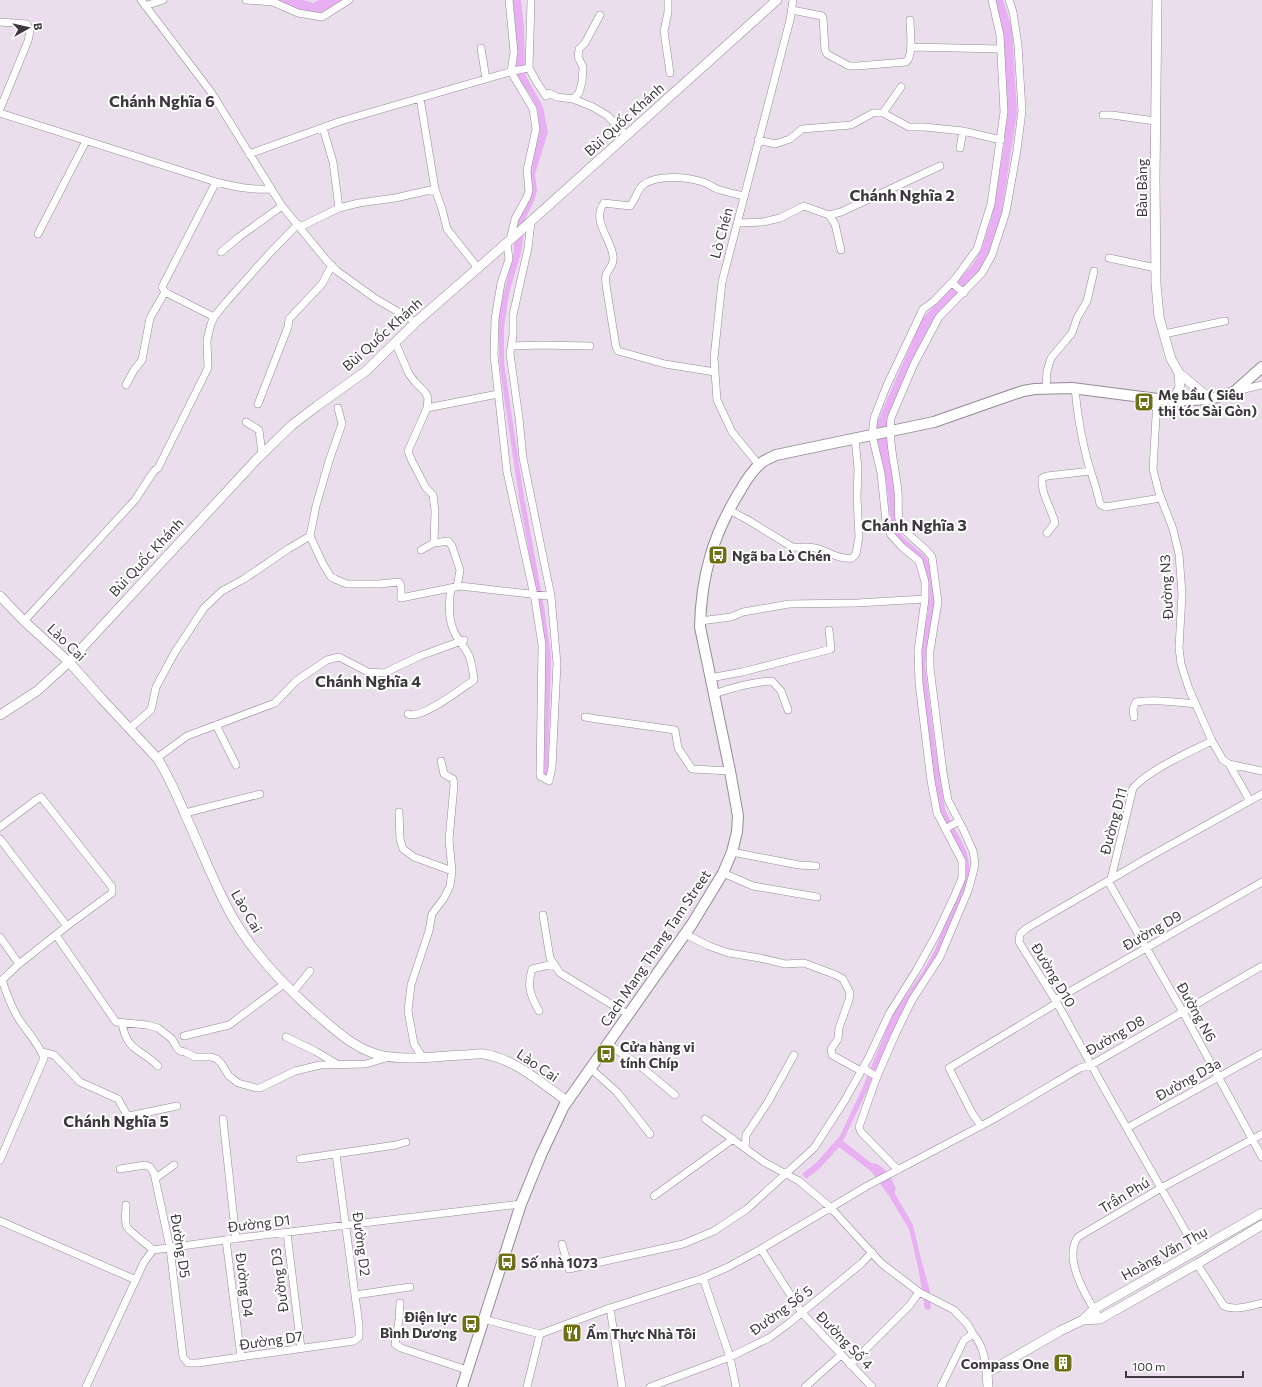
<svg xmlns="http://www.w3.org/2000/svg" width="1262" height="1387" viewBox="0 0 1262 1387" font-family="Commissioner,sans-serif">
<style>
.water{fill:#e9aff3}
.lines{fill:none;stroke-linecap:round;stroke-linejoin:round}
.minor-casing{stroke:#968a98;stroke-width:8}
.tertiary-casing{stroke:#968a98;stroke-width:10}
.secondary-casing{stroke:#968a98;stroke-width:12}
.minor{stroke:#fff;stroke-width:7}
.tertiary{stroke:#fff;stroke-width:9}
.secondary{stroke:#fff;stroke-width:10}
.labels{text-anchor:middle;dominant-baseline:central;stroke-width:4;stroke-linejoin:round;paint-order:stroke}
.street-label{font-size:14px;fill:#3d383e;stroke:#fff}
.poi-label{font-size:14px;font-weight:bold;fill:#3d383e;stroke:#fff;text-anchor:start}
.quarter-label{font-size:16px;font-weight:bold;fill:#3d383e;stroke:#fff}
</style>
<rect width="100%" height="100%" fill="#eaddec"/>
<path class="water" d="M273,0H303L313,3L320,0H345C315,21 304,12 273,0Z
M513,0H521L524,27L525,74L543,107L548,132L535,174L537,191L534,201L526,217L521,253L509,293L504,327V363L523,491L545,613L551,656L548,769L547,777L544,775L545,664L542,627L519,497L502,383L499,357V312L514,252V225L523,208L529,172L539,132L538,111L531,96L517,77L515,64L516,37Z
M993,0H1003L1012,28L1017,112L1002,211L989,259L969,287L932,323L888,423L889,456L893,479L898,530L904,538L926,557L931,568L935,610L925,665L935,745L945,809C955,834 975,852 968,881L941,953L899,1017L867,1091L843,1141L871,1163L877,1164L883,1168L891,1178L896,1189L894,1192L913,1225L921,1259L930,1292L931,1308L928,1310L925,1309L918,1267L909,1229L889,1196L871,1171L839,1147L820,1168L806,1179L802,1174L816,1163L840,1136L862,1089L893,1014L922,973L935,950L964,872L938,811L919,665L928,609L925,570L911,552L892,532L886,479L879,450L876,425L922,319L973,264L982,248L992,215L1004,146L1007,108Z"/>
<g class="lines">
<g class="minor-casing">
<path id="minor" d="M141,0L211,92L282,206L327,261L337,271L376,299L416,322
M246,0L273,2L298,13L322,17L349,0
M509,0L514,52L511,72L533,109L536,129L527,170L529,191L527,197L515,219L510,240
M531,0L529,68L536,81L546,96L549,93L557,97L573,99L593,107L608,116L626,135
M668,0V12L664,31L670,73
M145,6L163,0
M792,10L822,16L823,18L825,50L827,54L849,66H857L906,62C914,56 910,30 910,20
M0,22L27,24L30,31L28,41L0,109
M911,47L1001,49
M481,48L486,79
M420,98L435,189L442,209L447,229L478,268
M573,99L579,93L582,82L583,67L578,57L579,49L585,43L600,15
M0,113L216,182C236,187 250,190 271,189
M883,113L909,127H924L963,131L960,148
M1103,115H1112L1155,121
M323,128L333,162L339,208
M963,131L1001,140
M758,140L775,144L790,139L802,129L851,125L873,113H883L901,87
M249,154L341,121L513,71L529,68
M829,215L835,224L841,250
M738,223L763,222L780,218L804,206L829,215L841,212L940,166
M300,227L339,208L359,203L395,198L435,189
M38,234L86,141
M507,243L509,259L501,283L495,319L494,355L507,472L535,600L542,645L540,776L549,781L552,767L557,664L551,596L523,458L519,418L510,354L513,335V315L528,248L531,222
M221,252L239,237L282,206
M1109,258L1156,268
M952,283L964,293
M214,317L165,292L162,287L216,182
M1164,334L1225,321
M395,342L409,374L415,382L425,392L428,398L427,408
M511,346L541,345L590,346
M715,372L665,364L618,351L616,347L606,285C606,282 605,278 606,275C609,267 614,266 613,256C611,238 591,221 604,203L630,206C635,200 638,189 643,185C657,174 688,177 703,182C708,184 713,187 717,189C726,192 735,194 744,196
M126,385L134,370L142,360L150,318L165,292
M1046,388L1047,371L1051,358L1072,333L1077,318L1087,301L1094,271
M1075,388C1077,412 1081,436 1087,459C1091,474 1097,488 1100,504L1105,507L1161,498
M1236,391L1262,385
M1157,399L1153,469L1159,493L1173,529L1179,554L1182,594L1179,648L1181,664L1189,689L1212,741L1223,760L1229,764L1262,771
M258,404L288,327L289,319L322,284L332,265
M338,408L342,424L329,461L316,506L310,536L323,564L331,577L335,579L347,584H379L399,582L401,586V598L460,586L548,596
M246,422L259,430L262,454
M759,465L732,432L717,400L714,358L722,282L790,20L793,0
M729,510L748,520L792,547C800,548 808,546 815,548C828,551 839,560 852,558L856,554L859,537L857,497L858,469L855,438
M1047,533L1055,523C1051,507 1041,495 1042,478L1047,476L1091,471
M434,543L448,541L452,546L460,570L457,587
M421,550L434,543L435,511L433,495L426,488L412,461L408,451L427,408L498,394
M24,621L135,500L154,471L158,468L208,368L207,340L211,324L214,317L227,301L268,255L298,224
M700,621L731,617L743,612L789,604L857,603L925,599
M710,678L742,672L831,649L829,630
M714,694C734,687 751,682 772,681L781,691L788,710
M408,714C421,720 461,689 474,680C473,672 472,663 469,656C465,646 456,639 453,629C448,617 449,601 451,588
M585,717L597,719L675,730L678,748L692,769L730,771
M1134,717L1133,709L1136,702C1156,699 1175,702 1195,704
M216,725L236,765
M130,728L151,710L156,687L175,652L204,608L222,591L244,579L288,549L310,536
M157,758L187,736L275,703L296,681L327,660L339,657L368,672L384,673L420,656L464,640
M1229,764L1250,801
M399,812L400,839L403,849L414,857L452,871
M185,813L260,794
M0,827L36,800L41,797L112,887V893L67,926L0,839
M945,829L959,821
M732,852L799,865L816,866
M723,873L753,886L817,897
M1111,879L1133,788C1149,770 1189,752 1212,741
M1108,881L1183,1012L1262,1157
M543,915L550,958L560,973L629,1015
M685,934L709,946L729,953L760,958L785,964L804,963L836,975L843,979L850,993L849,1000L839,1028L838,1039L831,1049L832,1055L861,1071
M56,935L116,1022L147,1025L158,1028L172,1039L177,1048L180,1051L185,1052L195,1057H211L217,1059L221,1063L229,1076L238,1083L256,1088H260L295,1071L320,1065L366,1064L389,1057
M0,937L19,964L67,926
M293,992L310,971
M1055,1000L1262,882
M539,1011C530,995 527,987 532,969L554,964
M122,1023C127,1052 140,1048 158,1066
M184,1036L229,1025L284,984
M286,1037L315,1051L337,1064
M608,1044L639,1065L675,1095
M42,1052L54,1055L80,1082L118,1099L127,1115L129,1116L177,1106
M423,1058L414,1044L408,1011L411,985L429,931L432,914L444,898L450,886L452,871L449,840L454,785L453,779L444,774L441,761
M590,1068L617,1092L650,1134
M863,1068L877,1077
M223,1119L236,1239
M705,1119L764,1162L799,1181L830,1207L881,1263L919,1292L954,1310L968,1325L973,1334
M981,1126L972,1113L949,1068L1057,1003
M1127,1128L1262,1053
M745,1148L746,1135L768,1102L794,1055
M300,1159L396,1145L406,1142
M0,1160L44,1058C38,1042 25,1030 17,1016C10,1004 6,992 2,980L19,964
M120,1169L145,1165L150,1167L154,1173L170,1248L183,1357L188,1363H198L354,1341L359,1337V1325L336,1154
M898,1170L861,1132L859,1127L876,1079L895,1035L912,1000L940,957L968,891L973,873L975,863L973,851L963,829L948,800L943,772L930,668V651L938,602L932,557C924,545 905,535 900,523C897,518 899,499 898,492C896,468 888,443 891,418L914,364L939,317L982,273L992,255L1006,212L1017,150L1022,111L1018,45L1013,12L1009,0
M156,1178L174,1165
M654,1196L733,1139
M126,1205C126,1211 124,1221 127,1227C129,1231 148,1245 153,1250
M0,1221L136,1280
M287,1233L301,1348
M226,1240L241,1357
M562,1244L569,1269L683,1244L714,1231L747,1209L814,1148L845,1100L869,1057L889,1014L916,971L936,935L954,897L962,878V861L937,813L931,781L919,683L918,651L925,599V582L919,561L902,547L891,535L886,522L881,473L872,435L874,418L887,385L923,309L934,301L955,279L977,249L991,204L1004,112L1000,35L992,0
M761,1249L802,1313L872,1387
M1197,1251L1109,1097L1057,1003L1019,942L1020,934L1027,928L1149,857L1262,794
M1197,1264L1224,1306C1235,1311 1250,1306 1262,1303
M703,1278L730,1357L736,1387
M355,1295L410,1287
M400,1303L399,1320L395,1344L401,1348L467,1370
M610,1308L622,1387
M483,1319L540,1334L610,1308L703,1278L728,1267L761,1249L867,1186L992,1120L1080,1068L1091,1065L1262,966
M1100,1319C1088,1300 1062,1259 1078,1237L1161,1188L1262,1134
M850,1365L910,1305L919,1292
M86,1387L144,1262L153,1250L247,1237L521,1204
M527,1387L540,1334
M650,1387L730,1357L769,1338L788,1324L862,1263L872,1252
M805,1387L841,1355
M941,1387L964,1340L973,1334C983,1345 985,1359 987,1373"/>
</g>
<g class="tertiary-casing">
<path id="tertiary" d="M1157,0L1155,179L1156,284L1159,317L1171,359L1179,373L1210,399
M1173,401L1180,387L1179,373
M0,596L24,621L69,662L101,698L157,758C168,775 176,793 184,812C198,842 210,873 225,903C246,946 279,981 314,1012C333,1028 351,1046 376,1054C404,1062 434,1056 463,1055C470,1055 478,1053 484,1054C517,1060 541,1083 567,1101
M0,715L37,691L69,662L257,459L292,425L317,406L366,371L416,322L510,240L777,0
M1083,1320L1100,1319L1197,1264L1262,1225
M988,1387L987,1373L1060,1331L1083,1320L1094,1309L1262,1213"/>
</g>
<g class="secondary-casing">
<path id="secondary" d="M462,1387L521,1204L541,1155L564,1106L692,924L723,873L732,852L737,832L738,816L730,771L700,627C701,577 713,534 740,491C745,482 752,471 760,464C764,460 770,458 776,455L934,422L991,402L1023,391L1035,389L1072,388L1173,401L1210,399L1234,392L1262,367"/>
</g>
<use href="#minor" class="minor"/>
<use href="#tertiary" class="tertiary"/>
<use href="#secondary" class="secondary"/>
</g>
<defs>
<g id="bus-square" transform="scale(1)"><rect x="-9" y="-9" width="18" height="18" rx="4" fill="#6d7015" stroke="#fff"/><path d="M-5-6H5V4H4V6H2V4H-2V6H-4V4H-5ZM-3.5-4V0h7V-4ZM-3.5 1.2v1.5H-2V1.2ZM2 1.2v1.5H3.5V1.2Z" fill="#fff"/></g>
<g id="restaurant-square" transform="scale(1)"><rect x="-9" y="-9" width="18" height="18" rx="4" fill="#6d7015" stroke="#fff"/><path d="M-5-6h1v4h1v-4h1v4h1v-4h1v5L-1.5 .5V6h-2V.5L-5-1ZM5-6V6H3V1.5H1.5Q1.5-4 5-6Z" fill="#fff"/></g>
<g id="building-square" transform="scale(1)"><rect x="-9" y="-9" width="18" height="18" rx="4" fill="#6d7015" stroke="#fff"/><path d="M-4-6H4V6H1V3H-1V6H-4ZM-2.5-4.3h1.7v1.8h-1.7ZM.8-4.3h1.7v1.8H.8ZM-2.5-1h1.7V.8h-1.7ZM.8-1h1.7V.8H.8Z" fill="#fff"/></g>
</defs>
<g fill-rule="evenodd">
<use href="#bus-square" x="1144" y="402"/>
<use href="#bus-square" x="718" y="555"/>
<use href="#bus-square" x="606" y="1054"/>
<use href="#bus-square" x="507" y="1262"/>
<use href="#bus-square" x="471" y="1324"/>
<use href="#restaurant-square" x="572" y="1333"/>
<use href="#building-square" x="1063" y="1363"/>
</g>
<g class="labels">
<g class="street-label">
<text transform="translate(624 119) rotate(-42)">Bùi Quốc Khánh</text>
<text transform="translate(1141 188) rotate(-90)">Bàu Bàng</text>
<text transform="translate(721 233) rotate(-75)">Lò Chén</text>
<text transform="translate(382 334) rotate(-42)">Bùi Quốc Khánh</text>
<text transform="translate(146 557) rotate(-47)">Bùi Quốc Khánh</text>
<text transform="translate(1166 587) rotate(-93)">Đường N3</text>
<text transform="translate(67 642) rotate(44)">Lào Cai</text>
<text transform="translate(1113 821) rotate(-75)">Đường D11</text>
<text transform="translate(247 911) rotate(60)">Lào Cai</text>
<text transform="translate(1152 930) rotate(-30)">Đường D9</text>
<text transform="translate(655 948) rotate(-56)">Cach Mang Thang Tam Street</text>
<text transform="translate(1054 975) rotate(59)">Đường D10</text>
<text transform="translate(1197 1012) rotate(61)">Đường N6</text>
<text transform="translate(1115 1035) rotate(-30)">Đường D8</text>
<text transform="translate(538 1065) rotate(34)">Lào Cai</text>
<text transform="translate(1188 1079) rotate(-29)">Đường D3a</text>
<text transform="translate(1124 1195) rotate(-31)">Trần Phú</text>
<text transform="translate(259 1223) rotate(-7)">Đường D1</text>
<text transform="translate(362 1244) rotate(83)">Đường D2</text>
<text transform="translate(181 1246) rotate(81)">Đường D5</text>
<text transform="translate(1164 1253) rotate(-29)">Hoàng Văn Thụ</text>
<text transform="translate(279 1280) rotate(-97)">Đường D3</text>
<text transform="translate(245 1285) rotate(83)">Đường D4</text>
<text transform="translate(781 1310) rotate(-36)">Đường Số 5</text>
<text transform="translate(271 1340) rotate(-8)">Đường D7</text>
<text transform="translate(845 1340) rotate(46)">Đường Số 4</text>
</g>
<g class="poi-label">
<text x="1158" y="394">Mẹ bầu ( Siêu<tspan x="1158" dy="16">thị tóc Sài Gòn)</tspan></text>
<text x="732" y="555">Ngã ba Lò Chén</text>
<text x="620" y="1046">Cửa hàng vi<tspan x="620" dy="16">tính Chíp</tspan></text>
<text x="521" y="1262">Số nhà 1073</text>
<text x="457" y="1316" text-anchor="end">Điện lực<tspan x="457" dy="16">Bình Dương</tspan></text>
<text x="586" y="1333">Ẩm Thực Nhà Tôi</text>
<text x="1049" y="1363" text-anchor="end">Compass One</text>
</g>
<g class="quarter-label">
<text x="162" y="100">Chánh Nghĩa 6</text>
<text x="902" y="194">Chánh Nghĩa 2</text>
<text x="914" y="524">Chánh Nghĩa 3</text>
<text x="368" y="680">Chánh Nghĩa 4</text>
<text x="116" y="1120">Chánh Nghĩa 5</text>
</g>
</g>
<g transform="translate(28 28) rotate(82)" stroke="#ffffff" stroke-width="3" paint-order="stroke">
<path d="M0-3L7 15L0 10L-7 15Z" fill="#3d383e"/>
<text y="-6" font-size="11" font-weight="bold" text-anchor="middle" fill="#3d383e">B</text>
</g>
<path d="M1126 1371v6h117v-6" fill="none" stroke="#3d383e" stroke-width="2"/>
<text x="1132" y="1371" font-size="12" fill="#3d383e" stroke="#ffffff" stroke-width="3" paint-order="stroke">100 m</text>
</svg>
